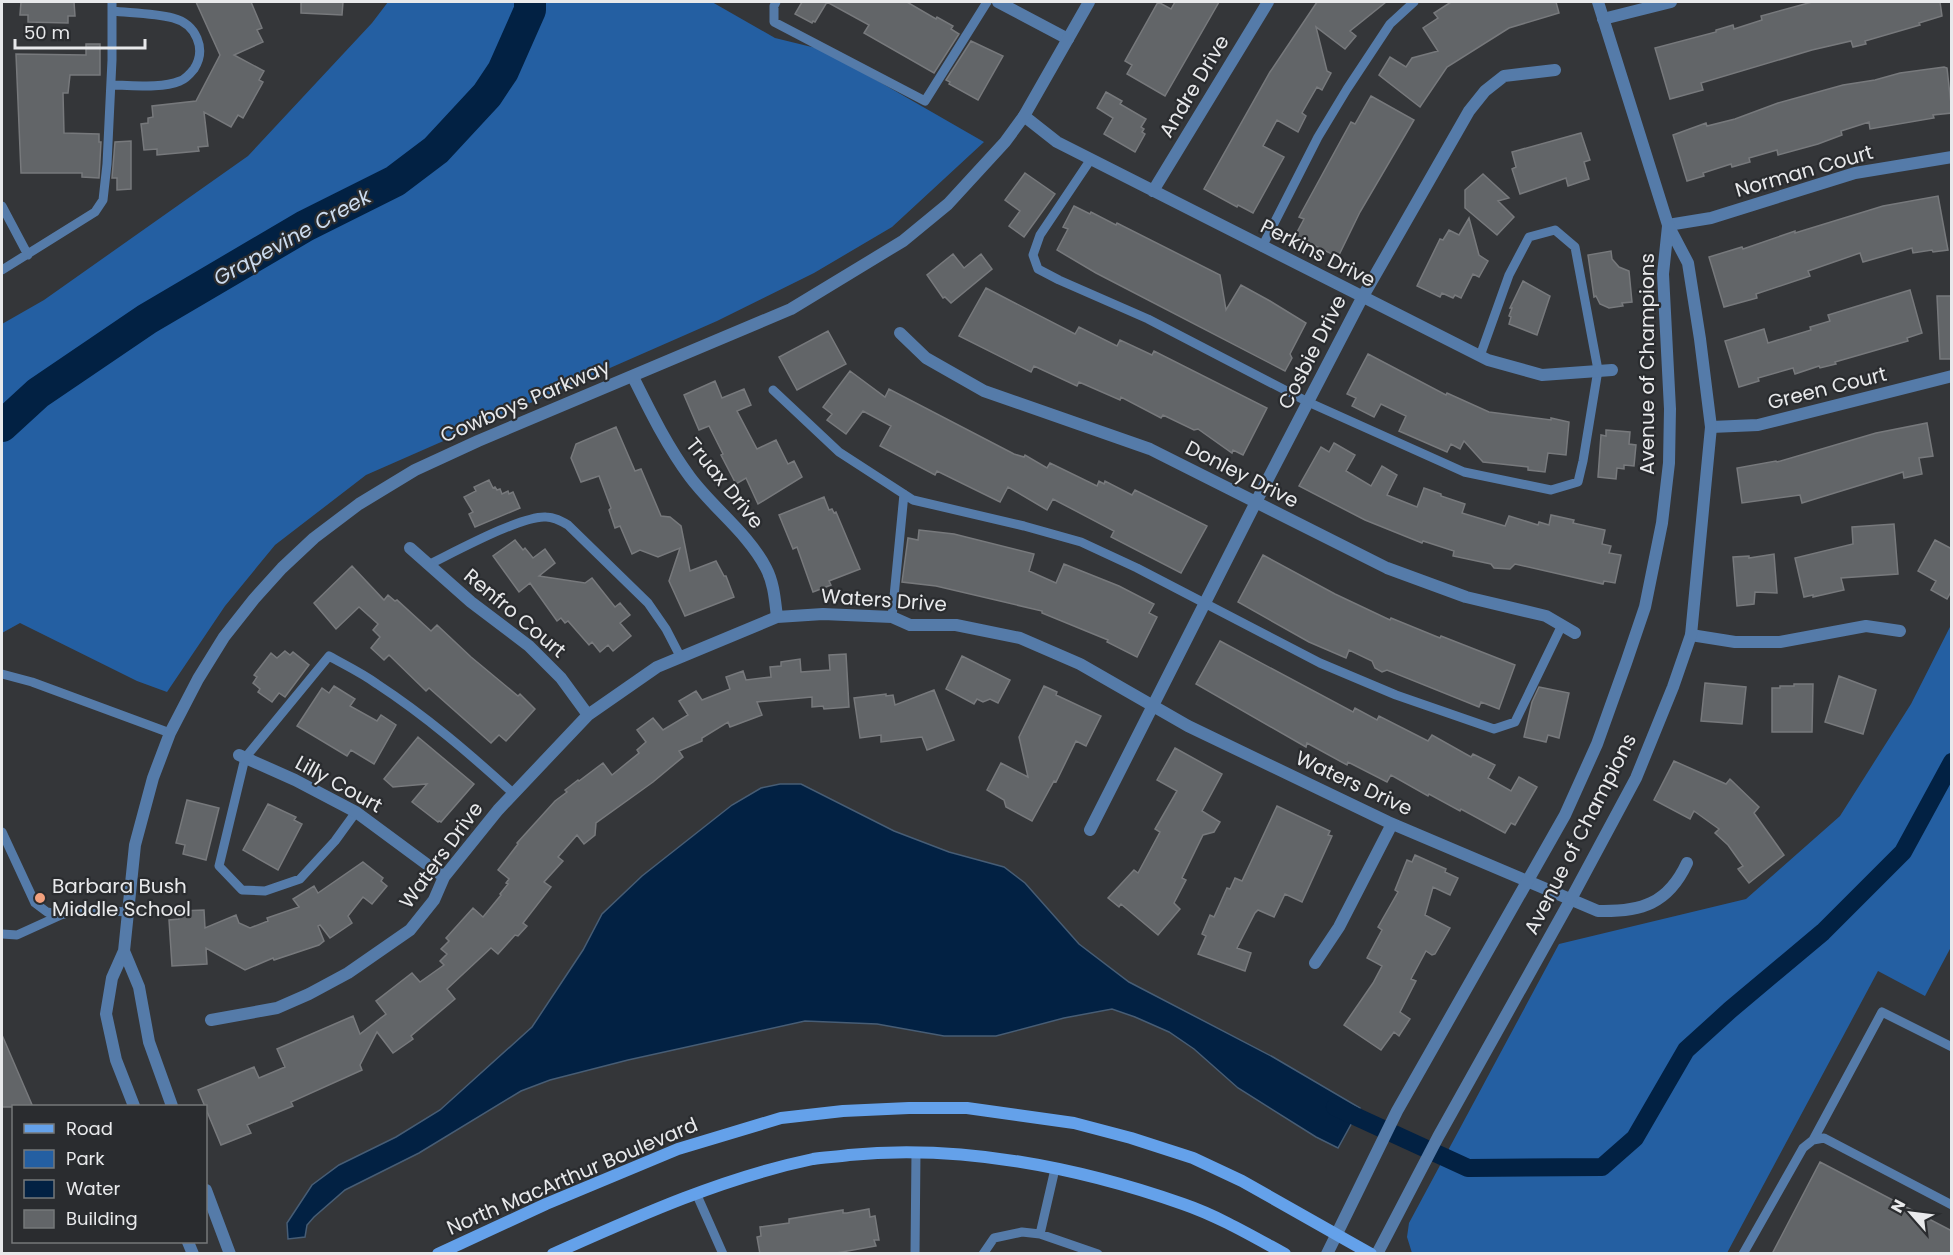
<svg xmlns="http://www.w3.org/2000/svg" width="1953" height="1255" viewBox="0 0 1953 1255" font-family="Poppins,sans-serif">
<style>
.green{fill:#245fa2}
.water{fill:#022143;stroke:#475d75;stroke-width:1.5}
.lines{fill:none;stroke-linecap:round;stroke-linejoin:round}
.canal{stroke:#022143;stroke-width:18}
.river{stroke:#022143;stroke-width:32}
.building{fill:#626568;stroke:#77797c;stroke-width:1.5}
.service{stroke:#557ba9;stroke-width:9}
.minor{stroke:#557ba9;stroke-width:12}
.tertiary{stroke:#557ba9;stroke-width:12}
.secondary{stroke:#64a1ea;stroke-width:12}
.poi-dot{fill:#f2a17e;stroke:#2a2c2f;stroke-width:2}
.labels{text-anchor:middle;dominant-baseline:central;stroke-width:4.5;stroke-linejoin:round;paint-order:stroke}
.street-label{font-size:20px;fill:#e8e9eb;stroke:#2a2c2f}
.poi-label{font-size:20px;fill:#e8e9eb;stroke:#2a2c2f;text-anchor:start}
.water-label{font-size:21px;font-style:italic;fill:#ccdbee;stroke:#2a2c2f}
</style>
<rect width="100%" height="100%" fill="#343639"/>
<path class="green" d="M388,2H712L775,38L824,50L984,142L892,227L814,273L717,321L366,475L275,545L225,606L167,692L137,681L20,623L2,633V324L44,300L248,156L372,23Z
M1951,625V947L1925,996L1878,971L1727,1253H1412L1407,1237L1409,1223L1559,944L1746,899L1840,816L1911,704Z"/>
<path class="water" d="M780,784H801L894,831L949,852L1004,867L1025,883L1079,944L1129,982L1273,1057L1360,1108L1338,1148L1316,1137L1238,1088L1194,1049L1169,1032L1135,1017L1112,1009L1064,1018L996,1036H944L877,1024L805,1021L628,1060L550,1080L521,1091L419,1153L345,1190L314,1217L307,1225L305,1237L288,1239L287,1223L312,1185L339,1165L396,1137L440,1110L532,1027L583,950L602,914L642,876L732,805L761,788Z"/>
<g class="lines">
<path class="canal" d="M1335,1107L1468,1168L1602,1167L1635,1138L1686,1050L1730,1010L1823,932L1903,852L1952,762"/>
<path class="river" d="M2,426L38,393L147,319L305,226L395,181L436,150L487,95L503,71L530,10V2"/>
</g>
<path class="building" d="M21,2H74L75,16H68V23L28,22V15H20Z
M196,2H251L262,28L257,30L263,42L234,55L264,71L259,80L263,82L243,118L238,115L231,127L204,112L208,146L198,147L199,151L157,155V149L144,150L141,124L148,123V118L153,117L152,106L196,101L220,55Z
M301,2H343L342,15L301,13Z
M802,2H907L936,19L937,17L953,26L951,29L959,34L934,73L864,33L869,25L827,2L815,22L813,21L812,23L795,14Z
M1158,2L1171,9L1175,2H1219L1165,96L1127,74L1132,65L1125,61Z
M1317,2H1386L1350,31L1356,36L1345,49L1316,27L1327,71L1331,73L1322,90L1317,87L1302,113L1306,116L1298,132L1277,120L1263,146L1284,157L1253,213L1238,205L1237,207L1204,189L1270,72Z
M1451,2H1556L1559,13L1509,28L1447,67L1420,107L1379,75L1390,57L1406,67L1412,58L1438,51L1423,28L1438,18L1434,13Z
M1812,2H1940L1942,16L1919,23L1920,25L1865,41L1866,44L1853,47L1851,41L1812,50L1701,83L1703,90L1670,99L1655,48L1716,32V30L1733,25L1734,29L1762,20L1761,16Z
M971,41L1003,56L978,100L949,84L950,82L946,80Z
M86,44H100V75H70L68,93H63L64,133L99,134V142H101L99,178L82,177V173H21L16,54L86,55Z
M1944,67L1947,68L1952,113L1933,115L1934,118L1870,129L1869,122L1841,131L1842,135L1818,144L1778,155L1777,150L1749,158L1750,162L1732,167L1731,164L1703,173L1704,176L1687,181L1673,135L1706,123L1707,126L1735,119L1778,103L1843,85L1875,80L1900,73Z
M1106,92L1122,101L1120,104L1146,119L1141,127L1144,129L1142,132L1145,134L1135,152L1104,134L1113,118L1097,108Z
M1371,96L1414,120L1360,212L1338,257L1295,236L1304,219L1299,217L1351,122L1355,124Z
M1581,133L1590,160L1584,162L1589,179L1568,186L1566,178L1520,194L1512,169L1516,167L1512,152Z
M131,141V189L117,190V178H112L115,142Z
M1025,173L1055,194L1024,237L1009,226L1020,211L1005,200Z
M1483,174L1509,198L1498,201L1514,217L1497,235L1465,208V190Z
M1938,196L1948,250L1933,252L1932,250L1913,253L1912,248L1863,262L1860,253L1808,271L1810,276L1756,294L1757,298L1724,307L1709,257L1742,247L1743,249L1795,231V233L1883,206Z
M1074,206L1090,214L1091,212L1116,225L1117,223L1220,275L1226,310L1241,285L1270,301L1306,323L1290,354L1292,358L1285,371L1096,273L1057,250L1068,229L1063,227Z
M1469,218L1479,255L1488,261L1479,277L1473,274L1461,298L1455,295L1453,298L1442,293L1440,297L1417,286L1440,239L1443,240L1449,230L1459,235Z
M1611,251L1612,259L1619,267L1629,271L1632,302L1622,303L1623,306L1609,308L1600,304L1596,296L1594,297L1588,255Z
M953,254L964,268L981,254L992,269L951,303L945,297L943,298L927,275Z
M1523,281L1550,296L1537,335L1509,324L1511,317L1509,316L1512,308H1510Z
M986,288L1075,334L1079,327L1117,346L1120,340L1152,355L1154,351L1267,408L1243,455L1233,450L1232,453L1198,429L1194,430L1163,415L1161,418L1121,397L1120,400L1079,382L1077,386L1034,366L1031,372L959,336Z
M1910,290L1922,333L1907,338L1908,341L1835,362L1836,364L1820,368L1819,366L1795,374L1793,368L1758,378L1759,381L1739,387L1725,341L1764,329L1768,343L1811,330L1810,327L1830,321L1828,315Z
M1937,296H1952V359H1940Z
M828,331L846,364L797,390L779,357Z
M1368,354L1446,395L1447,393L1489,412L1551,420V418L1569,422L1566,455L1548,453L1545,472L1528,470V467L1483,462L1464,441L1460,449L1451,444L1447,452L1399,431L1406,416L1381,404L1374,417L1352,406L1356,398L1347,394Z
M850,371L885,397L889,389L1014,454L1024,457L1025,455L1047,468L1050,463L1097,486L1099,481L1104,484L1105,481L1132,495L1135,490L1207,526L1181,573L1111,537L1114,531L1053,499L1047,510L1008,487L1000,502L937,471L935,475L880,446L891,426L863,411L846,434L827,420L832,414L823,407Z
M715,381L722,398L744,389L751,405L737,411L757,449L776,440L788,464L794,461L802,477L758,504L746,478L736,484L721,455L723,454L709,426L699,430L684,395Z
M1927,423L1933,456L1919,458L1922,474L1904,478L1903,472L1802,503L1800,495L1742,503L1737,468L1776,461L1777,462L1876,433Z
M616,427L635,471L641,469L661,516L670,517L681,526L690,571L716,561L724,576H726L734,597L685,616L669,581L680,548L658,557L640,550L632,554L620,526L615,528L609,510L611,508L599,476L581,482L571,458L576,444Z
M1606,430L1630,432L1629,444L1636,445L1634,466L1624,465V469L1617,468L1616,479L1598,477L1601,435L1606,436Z
M1334,443L1355,455L1346,471L1371,486L1382,466L1397,475L1387,495L1417,507L1424,488L1441,494V496L1465,504L1462,513L1505,526L1509,516L1538,525L1539,522L1549,525L1551,515L1574,520L1573,523L1605,530L1602,544L1611,546L1609,553L1621,555L1615,583L1604,581L1603,584L1515,564L1510,569L1494,568L1491,564L1453,556L1454,551L1423,541L1422,543L1365,520L1299,486L1321,447L1329,452Z
M489,480L493,488L495,487L497,490L500,489L502,494L508,491L509,494L513,492L520,508L475,527L469,514L473,512L464,497L476,491L474,487Z
M824,497L829,510L832,509L834,513L836,512L860,569L829,581L831,585L813,592L797,547L793,549L779,515Z
M1894,524L1898,574L1841,578L1844,590L1813,597V595L1804,597L1795,558L1853,544L1852,527Z
M919,530L954,534L1034,554L1029,571L1056,583L1064,564L1119,586L1154,604L1149,613L1157,617L1137,657L1107,642L1108,640L1042,613V611L936,586L902,582L908,538L918,540Z
M515,540L523,550L525,548L533,558L545,549L555,563L539,576L585,583L592,578L615,607L620,603L630,615L620,623L631,636L613,651L608,645L600,652L592,642L589,645L568,621L565,623L561,618L557,621L530,583L519,592L493,556Z
M1935,540L1952,549V590L1947,599L1931,590L1936,581L1918,571Z
M1774,554L1777,593L1755,592L1754,604L1737,606L1733,557L1749,556V558Z
M1263,555L1335,594L1390,620L1391,618L1440,638L1441,636L1515,665L1499,709L1481,702L1479,707L1387,670L1382,672L1375,668L1372,661L1349,650L1346,658L1309,642L1238,602Z
M352,566L384,600L388,595L395,601L397,600L431,631L437,625L471,657L518,696L520,694L535,709L506,741L499,735L491,743L429,688L426,691L389,655L384,660L371,648L380,637L373,630L378,624L359,607L336,629L314,603Z
M1220,641L1353,712L1355,708L1377,720L1379,716L1428,741L1432,735L1471,757L1473,754L1495,765L1488,778L1511,791L1519,777L1537,787L1515,825L1511,823L1505,833L1461,809L1460,811L1429,794L1428,796L1391,775L1387,782L1348,762L1347,765L1307,743L1306,747L1196,684Z
M285,651L290,655L293,652L309,665L285,697L279,693L272,702L258,692L260,689L253,683L257,677L254,675L271,653L277,658Z
M846,654L849,707L824,709L823,706L812,707V697L757,702L762,715L730,727L728,722L702,738V741L679,751L683,757L653,782L596,823L595,835L584,844L577,835L558,857L563,861L544,882L551,887L523,923L527,926L518,936L515,935L498,954L491,948L447,989L455,999L411,1036L413,1039L393,1053L377,1032L360,1065L362,1070L291,1102L293,1106L247,1125L251,1133L221,1145L198,1090L254,1067L259,1078L285,1067L277,1049L353,1016L360,1034L386,1014L376,1001L412,973L420,982L444,965L440,961L447,954L441,949L449,941L446,938L473,908L483,917L501,895L500,894L508,884L506,883L509,879L498,870L518,844L517,843L555,801L567,792L565,790L578,780L579,781L603,763L612,775L639,753L637,750L646,742L637,730L653,718L663,730L688,715L679,701L696,691L702,700L730,689L726,677L743,671L746,680L771,677L770,667L781,666V662L800,659L801,672L830,670L829,655Z
M962,656L1010,680L998,703L990,699L983,702L977,699L974,704L946,689Z
M1839,676L1876,690L1863,734L1825,722Z
M1705,683L1746,687L1742,724L1701,721Z
M1794,684H1813L1812,732H1772V688H1780V686H1794Z
M334,686L355,699L350,706L377,721L381,715L396,725L374,764L351,750L347,756L297,726L322,688L329,693Z
M1044,686L1057,692L1056,695L1101,716L1086,746L1076,741L1056,782L1054,781L1032,821L1006,807L1004,800L987,790L1001,763L1028,777L1019,737Z
M1539,687L1569,693L1559,738L1548,735L1546,742L1524,737L1532,702Z
M934,690L954,740L927,750L922,737L881,742V735L860,738L854,698L886,694V696L893,695L895,705Z
M418,737L474,784L441,822L439,821L438,822L412,802L427,784L393,787L384,779Z
M1175,748L1222,774L1202,811L1220,822L1214,832L1203,835L1182,878L1186,880L1174,903L1180,909L1158,935L1121,904L1119,907L1108,898L1134,870L1138,873L1160,832L1155,829L1177,791L1157,780Z
M1674,761L1726,784L1730,779L1759,807L1754,813L1784,855L1749,883L1738,869L1743,866L1728,845L1715,833L1719,829L1694,811L1690,819L1654,800Z
M187,800L219,808L206,860L183,854L185,845L176,843Z
M268,804L296,817L294,820L302,824L278,870L243,850Z
M1277,806L1330,831L1328,835L1332,836L1302,902L1285,894L1274,917L1258,910L1255,913L1237,948L1251,953L1245,971L1198,954L1206,936L1202,934L1210,915L1214,917L1227,888L1230,889L1235,878L1242,881Z
M1415,855L1446,869L1445,872L1458,878L1450,895L1433,887L1425,915L1450,928L1435,954L1432,955L1426,951L1411,979L1416,981L1400,1012L1410,1019L1399,1036L1394,1032L1381,1050L1344,1025L1373,983L1382,966L1367,958L1382,930L1378,927L1398,892L1395,890L1407,860L1412,862Z
M363,862L383,878L381,881L387,886L372,904L363,897L348,916L352,923L330,938L320,925L318,926L324,941L319,945L274,960L273,958L245,970L206,948L207,964L172,966L169,920L179,919V911L204,910L205,928L236,915L239,923L250,928L268,921L267,918L299,907L293,899L314,886L318,893Z
M2,1035L33,1107H2Z
M1820,1162L1952,1231V1254H1772Z
M869,1209L870,1217L875,1216L879,1240H874L876,1246L831,1254H760L757,1237L761,1236L760,1227L789,1223V1219L843,1210V1213H847Z"/>
<g class="lines">
<path class="service" d="M776,2L774,6V22L925,101L987,2
M111,85C132,85 160,89 180,81C186,79 190,74 194,69C207,49 196,24 173,18C154,13 132,13 112,11
M1091,159L1040,235L1033,255L1038,269L1059,280L1148,319L1308,402L1464,472L1551,490L1578,482L1583,461L1598,370L1575,247L1555,230L1529,237L1509,275L1480,356
M2,206L28,255
M1262,247L1318,137L1347,89L1390,24L1414,2
M2,270L95,212L103,200L107,164L112,60V2
M773,390L839,452L913,500L1024,526L1081,542L1137,568L1320,663L1396,695L1494,729L1515,722L1562,625
M428,565C453,553 522,515 546,517C554,517 561,521 568,525L648,603L666,629L680,656
M892,617L904,494
M2,674L32,682L170,733
M356,812L335,841L300,879L265,891L242,890L219,866L245,758L329,656C345,665 362,673 377,684C426,716 470,754 514,794
M2,832L35,903L47,912L61,915
M2,934L17,935L61,915L81,909L127,912
M1813,1140L1882,1012L1952,1047
M696,1193L723,1254
M1040,1234L1055,1169
M915,1254L916,1152
M983,1254L994,1238L1022,1232L1040,1234L1098,1254
M1743,1254L1803,1148L1813,1140L1824,1138L1952,1205"/>
<path class="minor" d="M998,2L1068,39
M1603,19L1671,2
M1024,116L1057,142L1488,360L1542,375L1612,370
M1153,191L1268,2
M1668,225L1711,218L1855,173L1952,157
M900,333L926,358L984,391L1150,449L1387,568L1466,597L1546,616L1575,633
M633,377C650,411 667,446 690,477C713,508 748,533 766,568C774,583 775,601 777,617
M1711,427L1758,425L1952,376
M410,548L471,602L529,646L561,678L588,715
M1691,635L1735,642H1780L1866,626L1900,631
M239,755L295,780L356,812L444,877
M1090,830L1256,502L1362,298L1469,111L1485,91L1504,76L1555,70
M1315,963L1339,927L1392,824
M211,1020L277,1008L309,994L348,973L410,930L434,900L444,877L498,810L588,715L657,667L777,617L823,614L892,617L910,625H956L1020,638L1080,664L1188,726L1388,822L1598,911C1641,912 1668,904 1687,863"/>
<path class="tertiary" d="M124,951L139,987L149,1042L172,1106
M134,1106L116,1060L106,1014L112,978L124,951L135,845L153,778L170,733L198,679L224,637L254,599L282,568L314,538L359,504L415,470L478,441L791,309L903,241L948,204L1005,142L1024,116L1089,2
M206,1190L230,1254
M188,1242L193,1254
M1327,1254L1397,1111L1565,815L1597,744L1626,663L1645,607L1662,523L1669,463L1670,409L1663,274L1668,226
M1377,1254L1438,1137L1571,899L1636,778L1673,687L1691,635L1711,427L1700,339L1688,263L1668,225L1598,2"/>
<path class="secondary" d="M438,1254L546,1204L678,1149L781,1118L843,1111L909,1108H967L1074,1123L1131,1138L1193,1158L1242,1181L1371,1254
M553,1254C638,1216 722,1178 813,1159C824,1157 837,1157 849,1155C960,1144 1078,1167 1183,1204C1218,1216 1252,1236 1285,1254"/>
</g>
<circle class="poi-dot" cx="40" cy="898" r="6"/>
<g class="labels">
<g class="street-label">
<text transform="translate(1194 86) rotate(-59)">Andre Drive</text>
<text transform="translate(1804 171) rotate(-16)">Norman Court</text>
<text transform="translate(1318 253) rotate(27)">Perkins Drive</text>
<text transform="translate(1312 352) rotate(-63)">Cosbie Drive</text>
<text transform="translate(1647 364) rotate(-90)">Avenue of Champions</text>
<text transform="translate(1827 388) rotate(-14)">Green Court</text>
<text transform="translate(525 401) rotate(-23)">Cowboys Parkway</text>
<text transform="translate(1242 474) rotate(27)">Donley Drive</text>
<text transform="translate(725 483) rotate(51)">Truax Drive</text>
<text transform="translate(884 600) rotate(4)">Waters Drive</text>
<text transform="translate(515 613) rotate(40)">Renfro Court</text>
<text transform="translate(1354 783) rotate(25)">Waters Drive</text>
<text transform="translate(339 784) rotate(29)">Lilly Court</text>
<text transform="translate(1580 834) rotate(-63)">Avenue of Champions</text>
<text transform="translate(441 855) rotate(-54)">Waters Drive</text>
<text transform="translate(572 1176) rotate(-23)">North MacArthur Boulevard</text>
</g>
<g class="poi-label">
<text x="52" y="886">Barbara Bush<tspan x="52" dy="23">Middle School</tspan></text>
</g>
<g class="water-label">
<text transform="translate(292 237) rotate(-29)">Grapevine Creek</text>
</g>
</g>
<rect width="1953" height="1255" fill="none" stroke="#e8e9eb" stroke-width="6"/>
<rect x="12" y="1105" width="195" height="138" fill="#2a2c2f" stroke="#76787a" stroke-width="1.5"/>
<rect x="24" y="1124" width="30" height="9" fill="#64a1ea" stroke="#76787a" stroke-width="1.5"/>
<text x="66" y="1135" font-size="18" fill="#e8e9eb">Road</text>
<rect x="24" y="1150" width="30" height="18" fill="#245fa2" stroke="#76787a" stroke-width="1.5"/>
<text x="66" y="1165" font-size="18" fill="#e8e9eb">Park</text>
<rect x="24" y="1180" width="30" height="18" fill="#022143" stroke="#76787a" stroke-width="1.5"/>
<text x="66" y="1195" font-size="18" fill="#e8e9eb">Water</text>
<rect x="24" y="1210" width="30" height="18" fill="#626568" stroke="#76787a" stroke-width="1.5"/>
<text x="66" y="1225" font-size="18" fill="#e8e9eb">Building</text>
<g transform="translate(1911 1213) rotate(298)" stroke="#2a2c2f" stroke-width="4.5" paint-order="stroke">
<path d="M0-4.5L10 22L0 15L-10 22Z" fill="#e8e9eb"/>
<text y="-9" font-size="16" font-weight="bold" text-anchor="middle" fill="#e8e9eb">N</text>
</g>
<path d="M15 39v9h130v-9" fill="none" stroke="#e8e9eb" stroke-width="3"/>
<text x="24" y="39" font-size="18" fill="#e8e9eb" stroke="#2a2c2f" stroke-width="4.5" paint-order="stroke">50 m</text>
</svg>
